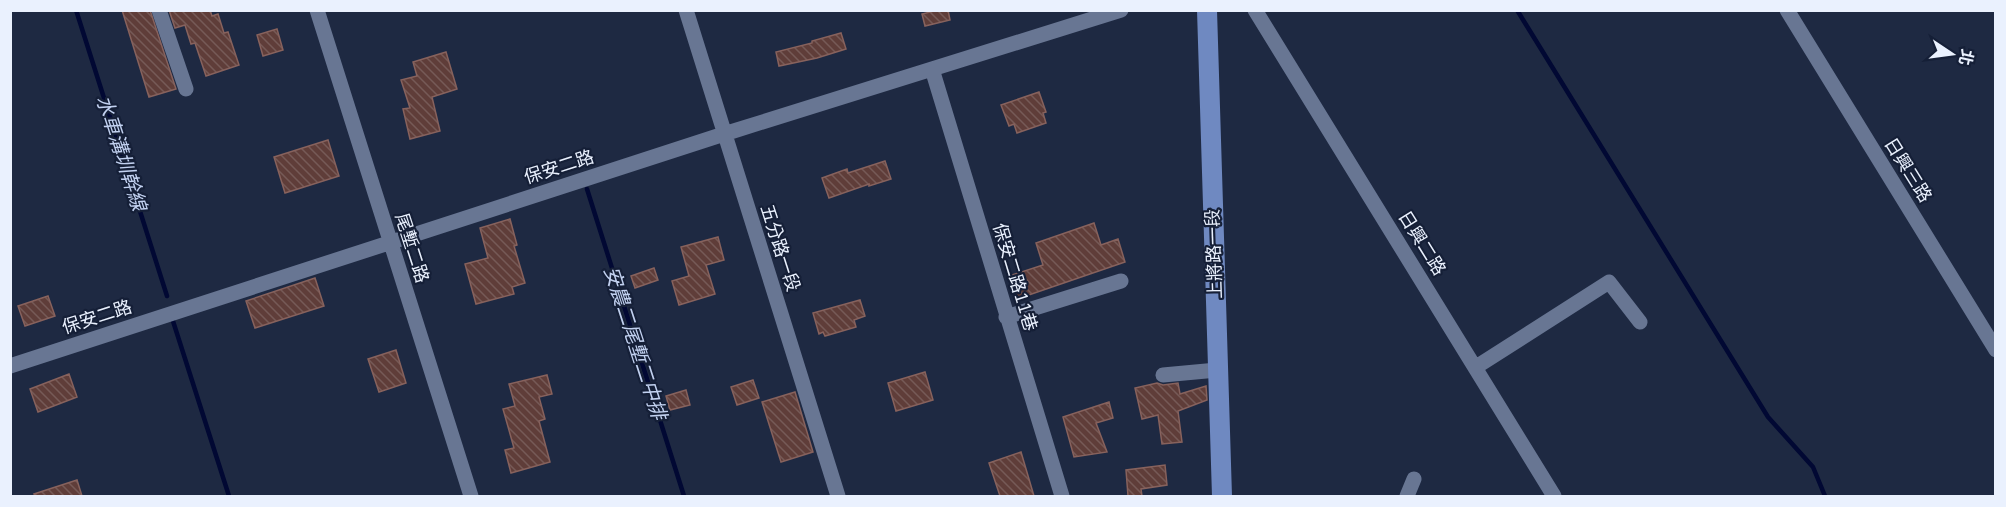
<svg xmlns="http://www.w3.org/2000/svg" width="2006" height="507" viewBox="0 0 2006 507" font-family="'Nunito Sans','Noto Sans TC',sans-serif">
<style>
.lines{fill:none;stroke-linecap:round;stroke-linejoin:round}
.stream{stroke:#010833;stroke-width:4.5}
.building{fill:url(#building-back-hatch);stroke:#87625d;stroke-width:1.5}
.minor{stroke:#687693;stroke-width:15}
.major{stroke:#6f89c1;stroke-width:20}
.labels{text-anchor:middle;dominant-baseline:central;stroke-width:4.5;stroke-linejoin:round;paint-order:stroke}
.street-label{font-size:18px;fill:#eaf1fe;stroke:#151f37}
.water-label{font-size:20px;font-style:italic;fill:#c2d1f0;stroke:#151f37}
</style>
<defs>
<pattern id="building-back-hatch" width="6" height="6" patternUnits="userSpaceOnUse" patternTransform="scale(1.5)"><rect width="6" height="6" fill="#5f3d39"/><path d="M-1 5l2 2M0 0l6 6M5-1l2 2" fill="none" stroke="#765a57"/></pattern>
</defs>
<rect width="100%" height="100%" fill="#1e2942"/>
<g class="lines">
<path class="stream" d="M76,10L167,296
M1517,10L1768,417L1813,467L1825,496
M587,189L684,496
M172,318L229,496"/>
</g>
<path class="building" d="M122,10H150L176,89L149,97Z
M169,10H210L212,16L218,14L224,33L228,32L239,65L206,76L195,43L191,44L185,25L175,28Z
M938,10H948L950,20L925,26L922,14Z
M277,29L283,50L263,56L257,35Z
M841,33L846,49L817,58L779,66L776,52L812,43V41Z
M446,52L457,89L432,97L440,131L410,139L403,109L410,108L401,80L417,76L413,62Z
M1039,92L1046,112L1043,113L1046,123L1017,133L1014,124L1009,126L1001,105Z
M328,140L339,176L285,193L274,157Z
M885,161L891,179L869,186V184L829,198L822,178L847,169L848,173Z
M510,219L517,245L514,246L525,283L512,287L514,294L476,304L465,264L488,258L480,228Z
M1094,223L1101,245L1118,239L1125,262L1017,299L1009,276L1043,265L1036,243Z
M718,237L724,260L706,265L715,294L679,305L672,281L689,276L681,247Z
M654,268L658,280L635,288L631,276Z
M315,278L324,306L255,328L246,301Z
M48,296L55,316L25,326L18,306Z
M860,300L865,316L854,320L856,327L825,336L823,332L819,334L813,313Z
M396,350L406,383L379,392L368,359Z
M925,372L933,400L896,411L888,383Z
M69,374L77,397L38,412L30,389Z
M547,375L552,394L539,397L545,419L539,421L550,462L511,473L505,450L514,448L503,409L515,406L509,384Z
M753,380L759,398L737,405L731,387Z
M1157,383L1163,385L1178,383L1180,394L1206,386L1207,400L1178,411L1182,442L1162,444L1158,415L1142,419L1135,388Z
M686,390L690,405L670,410L666,396Z
M795,392L813,452L781,462L762,402Z
M1109,402L1113,418L1096,423L1107,452L1074,457L1063,417Z
M1021,452L1034,496H1000L989,463Z
M1165,465L1167,485L1141,489L1142,496H1128L1126,470Z
M77,480L82,496H35L34,494Z"/>
<g class="lines">
<path class="minor" d="M159,10L186,89
M317,10L471,496
M686,10L838,496
M1255,10L1554,496
M1787,10L1996,350
M932,69L1062,496
M1006,317L1121,281
M10,366L724,134L1121,10
M1476,367L1609,282L1640,322
M1163,375L1217,370
M1407,496L1414,479"/>
<path class="major" d="M1207,10L1222,496"/>
</g>
<g class="labels">
<g class="street-label">
<text transform="translate(559 167) rotate(-18)">保安二路</text>
<text transform="translate(1908 170) rotate(58)">日興三路</text>
<text transform="translate(1422 243) rotate(58)">日興二路</text>
<text transform="translate(412 248) rotate(72)">尾塹二路</text>
<text transform="translate(780 248) rotate(72)">五分路一段</text>
<text transform="translate(1214 254) rotate(-92)">上將路一段</text>
<text transform="translate(1015 277) rotate(73)">保安二路11巷</text>
<text transform="translate(97 317) rotate(-18)">保安二路</text>
</g>
<g class="water-label">
<text transform="translate(121 153) rotate(72)">水車溝圳幹線</text>
<text transform="translate(635 343) rotate(72)">安農二尾塹二中排</text>
</g>
</g>
<rect width="2006" height="507" fill="none" stroke="#eaf1fe" stroke-width="24"/>
<g transform="translate(1952 54) rotate(103)" stroke="#151f37" stroke-width="4.5" paint-order="stroke">
<path d="M0-4.5L10 22L0 15L-10 22Z" fill="#eaf1fe"/>
<text y="-9" font-size="16" font-weight="bold" text-anchor="middle" fill="#eaf1fe">北</text>
</g>
</svg>
